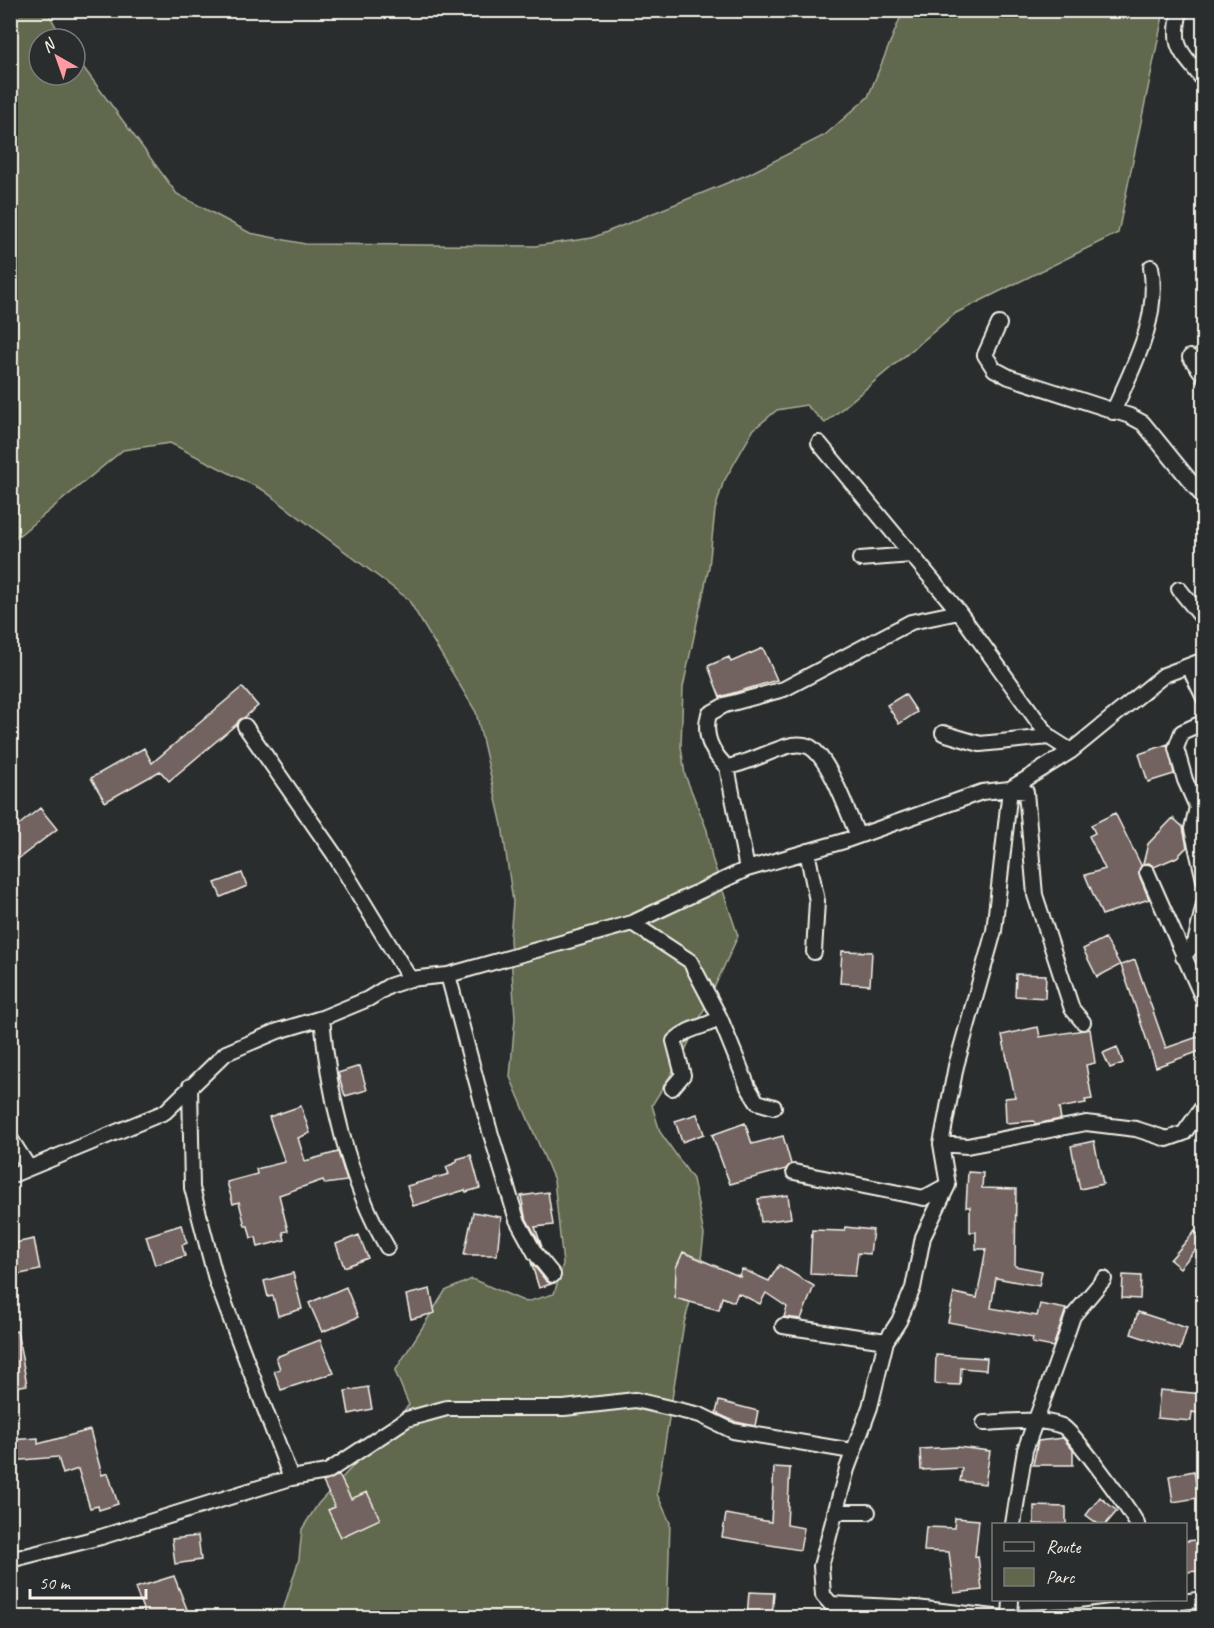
<svg xmlns="http://www.w3.org/2000/svg" width="1214" height="1628" viewBox="0 0 1214 1628" font-family="Caveat,sans-serif">
<style>
.green{fill:#61674d;stroke:#aaac9a;stroke-width:1.5}
.building{fill:#726460;stroke:#f4f1e8;stroke-width:1.5}
.lines{fill:none;stroke-linecap:round;stroke-linejoin:round}
.street-casing{stroke:#f4f1e8;stroke-width:18}
.street{stroke:#2a2d2e;stroke-width:14}
</style>
<rect width="100%" height="100%" fill="#2a2d2e"/>
<filter id="ink" filterUnits="userSpaceOnUse"><feTurbulence type="fractalNoise" baseFrequency=".0167" numOctaves="2"/><feDisplacementMap in="SourceGraphic" scale="12" xChannelSelector="R" yChannelSelector="G"/><feConvolveMatrix kernelMatrix="1 2 1 2 8 2 1 2 1" color-interpolation-filters="sRGB"/></filter>
<g filter="url(#ink)">
<path class="green" d="M11,11H47L63,39H39V75H75V56L177,194L250,233L305,244L535,246L592,238L749,174L825,135L868,97L903,11H1164L1118,233L956,313L825,423L806,405L777,410L754,429L723,483L715,510L709,567L683,687L681,746L685,775L707,830L712,858L738,936L683,1055L652,1105L660,1132L693,1179L704,1235L700,1267L684,1323L657,1494L670,1523L667,1617H281L299,1559L302,1529L318,1504L409,1405L395,1371L445,1291L472,1279L526,1302L554,1294L563,1264L554,1180L510,1077L515,1018L510,939L513,902L502,825L476,712L408,599L263,490L170,443L123,450L11,542L10,411L15,401L10,375Z"/>
<path class="building" d="M763,648L777,680L720,697L708,666L729,657L731,662Z
M242,687L258,706L169,781L160,771L105,802L91,778L144,748L152,763Z
M905,694L917,712L899,724L887,705Z
M1168,744L1174,774L1148,782L1139,754Z
M40,808L57,829L10,865V832Z
M1115,813L1141,865L1139,875L1149,899L1102,915L1085,875L1105,869L1089,836L1095,833L1091,825Z
M1173,818L1183,827L1187,847L1177,857L1154,867L1149,863L1143,864L1148,844Z
M242,873L247,886L221,897L215,883Z
M1105,938L1120,965L1097,977L1083,949Z
M842,951L872,952L870,985L840,983Z
M1135,960L1166,1048L1203,1035V1050L1156,1067L1121,965Z
M1016,974L1046,975L1045,998L1015,996Z
M1038,1027L1040,1037L1090,1029L1095,1063L1086,1065L1092,1099L1085,1100L1086,1103L1059,1108L1061,1119L1035,1124L1034,1121L1006,1123L1005,1098L1015,1097L1002,1035Z
M1117,1047L1123,1063L1110,1068L1103,1053Z
M360,1066L367,1090L345,1096L338,1073Z
M301,1106L310,1133L298,1138L305,1161L338,1152L347,1181L325,1184L323,1180L279,1195L288,1231L283,1232L285,1240L258,1247L256,1237L251,1238L248,1226H245L239,1202L233,1204L227,1182L257,1174L256,1169L285,1162L269,1117Z
M697,1114L704,1134L682,1142L675,1121Z
M745,1123L752,1144L783,1136L791,1164L786,1169L730,1184L712,1135Z
M1094,1141L1103,1184L1080,1189L1071,1146Z
M471,1155L480,1188L466,1192L465,1190L413,1206L407,1186L449,1174L446,1167L457,1162V1159Z
M968,1172L983,1173L982,1188L1016,1189L1015,1266L1042,1271L1039,1286L996,1278L991,1308L1037,1316L1040,1304L1066,1309L1053,1347L1032,1343L1033,1338L948,1322L954,1293L977,1298L986,1249H976V1232H970V1207H966Z
M548,1192L553,1225L535,1227L542,1247L525,1216L521,1196Z
M788,1195L791,1218L761,1222L758,1199Z
M473,1212L501,1217L497,1255H464Z
M181,1225L187,1243L182,1245L185,1256L155,1265L146,1236Z
M845,1227L873,1230L870,1254L858,1253L855,1276L810,1274L812,1230L844,1231Z
M1195,1231L1203,1241L1180,1268L1170,1260Z
M359,1235L368,1258L344,1267L336,1244Z
M34,1239L40,1270L10,1276V1244Z
M683,1252L741,1277L739,1275L742,1269L769,1281L779,1265L814,1286L801,1319L784,1317L787,1307L766,1293L760,1304L738,1293L734,1302L722,1297L719,1310L675,1298L676,1268Z
M531,1262L546,1281L551,1284L539,1288Z
M293,1273L302,1309L278,1316L273,1296L268,1297L264,1281Z
M1123,1275L1141,1276L1140,1299L1122,1298Z
M346,1287L358,1317L322,1332L309,1303Z
M430,1289L435,1313L411,1319L406,1295Z
M1138,1312L1187,1328L1180,1350L1131,1334Z
M17,1331L27,1385L10,1388V1332Z
M320,1340L334,1373L281,1390L274,1371L280,1369L276,1357Z
M936,1355L987,1358L986,1370L961,1368L960,1385L935,1384Z
M368,1387L372,1409L349,1414L345,1391Z
M1160,1390L1203,1394V1414L1192,1412L1191,1421L1157,1418Z
M719,1401L758,1411L755,1426L736,1422L716,1413Z
M90,1430L102,1475L108,1473L118,1504L99,1510L98,1506L90,1508L78,1469L63,1474L58,1457L10,1461V1440L38,1438V1444Z
M1063,1438L1073,1450V1465H1033L1038,1441Z
M957,1447L990,1451L985,1484L960,1481L962,1468L921,1470L920,1449Z
M774,1467L790,1468L787,1525L804,1528L800,1550L722,1537L726,1514L771,1522Z
M1194,1471L1198,1498L1173,1502L1169,1476Z
M339,1475L351,1499L367,1492L380,1519L341,1537L328,1510L335,1507L323,1482Z
M1100,1497L1117,1511L1106,1524H1098L1086,1515Z
M1034,1506L1066,1507V1524H1034Z
M955,1518L979,1520L975,1557L978,1556L982,1590L954,1593L949,1552L924,1551L926,1527L954,1528Z
M198,1536L201,1560L175,1564L172,1539Z
M1197,1540L1199,1571L1185,1572V1541Z
M174,1576L190,1617H146L135,1588Z
M749,1592L774,1593L772,1617H747Z"/>
<g class="lines">
<g class="street-casing">
<path id="street" d="M1180,10C1171,51 1182,51 1204,81
M999,324L985,355L994,369L1009,377L1130,416L1143,423L1204,498
M1190,357L1204,376
M1113,412C1134,365 1160,319 1151,267
M819,443L959,612L1049,737L1071,751
M860,559L912,555
M1179,589L1204,620
M1202,661L1191,671L1204,698
M1204,722L1182,732L1176,748L1185,780L1197,807L1192,829L1204,880
M245,726L334,854L410,979
M943,733L980,744L1049,737
M727,767L747,869
M858,836C848,814 830,759 810,747C804,744 799,744 792,745C770,750 750,763 727,767C712,753 703,735 709,714L725,705L784,689L911,622L959,612
M807,851L817,901L814,952
M1147,872L1204,1001
M632,923L690,961L720,1018L748,1087L757,1102L774,1107
M1183,957L1195,943L1204,904
M448,975L489,1128L517,1220L535,1253L553,1275
M322,1018C328,1093 349,1182 387,1247
M190,1086L192,1188L217,1283L291,1478
M672,1088L683,1075L674,1041C690,1026 702,1029 720,1018
M10,1138L29,1168
M941,1144L967,1146L1086,1123L1136,1129L1167,1139L1184,1133L1204,1105
M794,1172L924,1198L948,1185
M10,1176L165,1112L226,1053L278,1031L322,1018L368,999L389,986L410,979L448,975L632,923L747,869L844,841L982,792L1010,789L1071,751L1164,675L1204,660
M783,1326L886,1341
M984,1423C1009,1422 1037,1417 1062,1426C1073,1431 1130,1510 1137,1524
M835,1512H868
M1013,1524L1025,1450L1064,1342L1073,1316L1104,1279
M10,1560L101,1537L291,1478L327,1472L407,1419L447,1408H564L635,1400L700,1415L733,1431L852,1451
M1003,1618L916,1608L831,1604L823,1595L821,1566L847,1469L870,1407L886,1341L899,1321L913,1288L923,1237L948,1185L941,1144L956,1066L994,931L1010,789L1026,792L1035,895L1072,1009L1083,1022
M1010,1618L1011,1600
M1019,1618L1081,1616L1204,1599"/>
</g>
<use href="#street" class="street"/>
</g>
</g>
<rect width="1214" height="1628" fill="none" stroke="#2a2d2e" stroke-width="36"/>
<rect x="18" y="18" width="1178" height="1592" fill="none" stroke="#f4f1e8" stroke-width="2" filter="url(#ink)"/>
<rect x="992" y="1523" width="195" height="78" fill="#2a2d2e" stroke="#7b7b78" stroke-width="1.5"/>
<rect x="1004" y="1542" width="30" height="9" fill="#2a2d2e" stroke="#7b7b78" stroke-width="1.5"/>
<text x="1046" y="1553" font-size="18" fill="#f4f1e8">Route</text>
<rect x="1004" y="1568" width="30" height="18" fill="#61674d" stroke="#7b7b78" stroke-width="1.5"/>
<text x="1046" y="1583" font-size="18" fill="#f4f1e8">Parc</text>
<g transform="translate(57 57) rotate(320)"><circle r="28" fill="#2a2d2e" stroke="#7b7b78" stroke-width="1.5"/>
<path d="M0-4.5L10 22L0 15L-10 22Z" fill="#ff9aa2"/>
<text y="-9" font-size="16" font-weight="bold" text-anchor="middle" fill="#f4f1e8">N</text>
</g>
<path d="M30 1589v9h116v-9" fill="none" stroke="#f4f1e8" stroke-width="3"/>
<text x="39" y="1589" font-size="18" fill="#f4f1e8" stroke="#2a2d2e" stroke-width="4.5" paint-order="stroke">50 m</text>
</svg>
